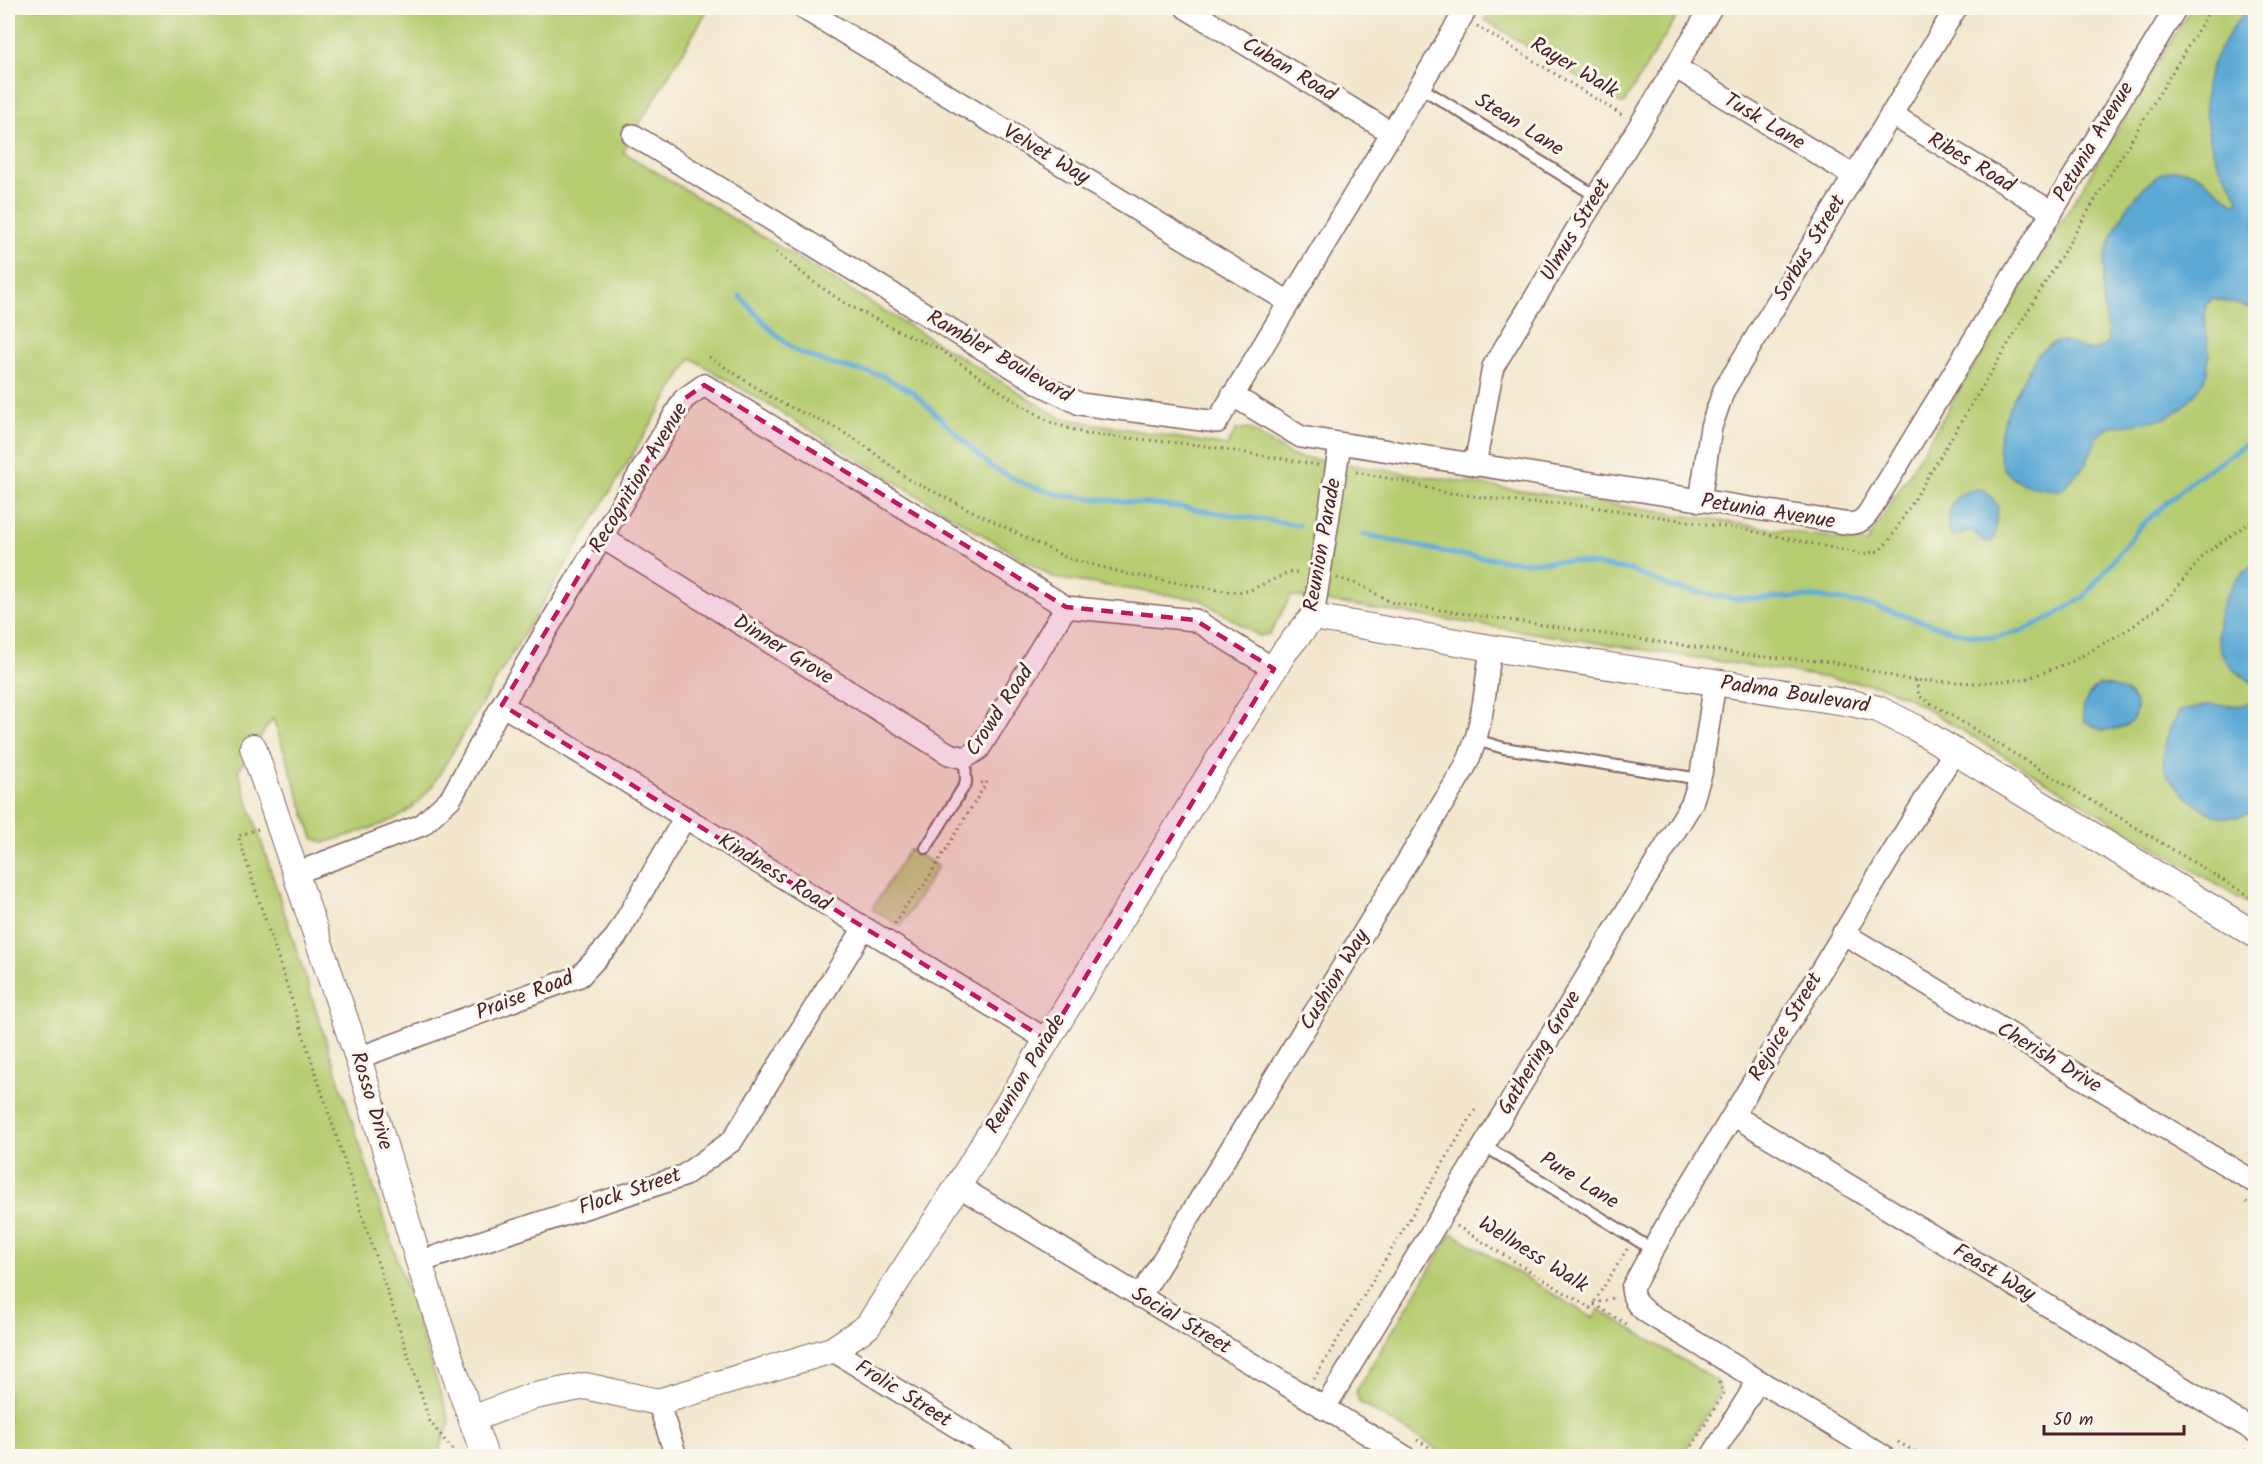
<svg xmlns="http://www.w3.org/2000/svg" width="2263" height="1464" viewBox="0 0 2263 1464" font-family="Kalam,sans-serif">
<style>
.green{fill:#b6cc71;stroke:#80764e;stroke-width:1.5}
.water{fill:#5ba9d5;stroke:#526480;stroke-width:1.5}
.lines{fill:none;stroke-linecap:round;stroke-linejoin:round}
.stream{stroke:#5ba9d5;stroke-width:5}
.service-casing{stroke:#856564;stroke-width:14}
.minor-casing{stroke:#856564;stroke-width:24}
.tertiary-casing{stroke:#856564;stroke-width:28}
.path{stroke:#856564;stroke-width:3;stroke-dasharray:1.5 4.5;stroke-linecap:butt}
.service{stroke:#fff;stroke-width:10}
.minor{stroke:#fff;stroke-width:21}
.tertiary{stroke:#fff;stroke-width:26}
.marked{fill:#c2185b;fill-opacity:0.2;stroke:#c2185b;stroke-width:4.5;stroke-dasharray:12 8;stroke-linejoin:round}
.labels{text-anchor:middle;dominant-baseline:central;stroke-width:6;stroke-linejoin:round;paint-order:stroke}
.street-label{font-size:21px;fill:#4a1f2b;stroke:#fbf7ec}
</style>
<rect width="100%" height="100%" fill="#fbf7ec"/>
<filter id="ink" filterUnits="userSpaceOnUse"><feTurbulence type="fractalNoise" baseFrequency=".0167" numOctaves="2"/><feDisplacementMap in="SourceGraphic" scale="12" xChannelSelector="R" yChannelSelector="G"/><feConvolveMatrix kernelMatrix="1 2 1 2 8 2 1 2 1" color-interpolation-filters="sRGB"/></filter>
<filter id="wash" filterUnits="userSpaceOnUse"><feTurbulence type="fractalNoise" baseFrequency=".008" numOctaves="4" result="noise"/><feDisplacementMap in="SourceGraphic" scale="24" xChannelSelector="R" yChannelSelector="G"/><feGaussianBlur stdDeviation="1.35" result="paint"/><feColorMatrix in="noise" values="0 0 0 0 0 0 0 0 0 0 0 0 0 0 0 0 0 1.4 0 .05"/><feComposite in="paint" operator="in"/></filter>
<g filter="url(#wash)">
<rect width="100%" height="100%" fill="#f2e7cd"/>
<path class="green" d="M8,8H709L623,152L1061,418L1227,446L1236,430L1248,428L1292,456L1867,543L2191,8H2255V908L1907,697L1880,686L1291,596L1270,634L1259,636L1201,600L1054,578L691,358L432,786C424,796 416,806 405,813C387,826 346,835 324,843L313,838L273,718L238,770L450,1422L437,1456H8Z
M1492,8H1682L1623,105L1485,20Z
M909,849L938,866L901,926L872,909Z
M1452,1233L1593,1318L1599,1309L1717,1381L1720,1393L1681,1456H1448L1359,1402L1356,1391Z"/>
<path class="water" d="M2249,8H2256L2255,309L2213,298L2206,305L2205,314L2209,354L2207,373L2198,390L2183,408L2163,419L2111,427L2099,435L2085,465L2061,490C1984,489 1989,441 2020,387C2026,376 2032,359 2041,351C2067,329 2079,354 2097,350C2101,349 2105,345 2108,342C2110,325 2102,310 2103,292C2103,279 2103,264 2107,251C2114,223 2149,164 2184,170C2203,174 2219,193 2234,203H2237L2239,199C2233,183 2218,169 2213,151C2207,132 2204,108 2206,87C2209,63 2232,25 2249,8Z
M1977,489L1986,491L1998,506L1995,536L1991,542H1985C1966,523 1975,532 1953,536L1948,532C1947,521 1950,504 1957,497C1962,492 1970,491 1977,489Z
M2255,563V686C2249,677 2237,675 2230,666C2203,633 2224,583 2255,563Z
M2100,685C2114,685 2142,694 2135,714C2133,719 2131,723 2127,725C2120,729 2110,729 2103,731L2084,721C2081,706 2087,693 2100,685Z
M2255,701V812C2247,815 2231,819 2223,817C2204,814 2168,785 2164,766C2161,747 2170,728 2179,712C2188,709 2198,706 2207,705C2223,704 2240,709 2255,701Z"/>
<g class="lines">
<path class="stream" d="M740,296L773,332L796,351L830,364L881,375L913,392L991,467L1027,485L1061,495L1179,507L1299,525
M1363,534L1453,554L1523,562L1571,561L1630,570L1670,587L1734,599L1816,597L1871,605L1956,632L1992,638L2022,631L2052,617L2084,597L2141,526L2195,478L2256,438"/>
</g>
</g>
<g filter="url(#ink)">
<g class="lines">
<g class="service-casing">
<path id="service" d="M1420,87L1596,196
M1476,740L1504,748L1700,779
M926,848L966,783L965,758
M1483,1145L1653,1250"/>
</g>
<g class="minor-casing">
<path id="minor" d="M803,8L1289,302
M1186,8L1392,133
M1675,67L1854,176
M1891,114L2052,212
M633,135L1040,384L1080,404L1217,422L1467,8
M1232,395L1301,437L1844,523C1856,525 1862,522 1869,512L2176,8
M1475,465L1493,367L1711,8
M1700,501L1711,427L1724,390L1956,8
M603,538L949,754L965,758L979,749L1066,607
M1313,617L1340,444
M502,705L1047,1040
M296,873L422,825L451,798L502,705L684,399L704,385L1066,607L1195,620L1274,669
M1843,933L2256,1183
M358,1058L580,976L616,937L685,817
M1733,1115L2256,1432
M958,1186L1404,1456
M419,1262L683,1176L732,1141L864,928
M1140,1297L1464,769C1483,732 1485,688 1491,648
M832,1350L1004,1456
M658,1402L676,1456
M1324,1409L1692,803L1701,774L1715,682
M1712,1456L1758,1381
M1883,1456L1646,1312C1637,1305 1633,1300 1632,1288L1671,1217L1954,752"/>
</g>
<g class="tertiary-casing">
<path id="tertiary" d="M253,747L358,1058L419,1262L458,1382L485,1456
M472,1419L530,1397L585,1386L658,1402L832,1350L868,1326L958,1186L1285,651L1313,617L1491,648L1851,703L1878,709L1916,728L2256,935"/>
</g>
<path class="path" d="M1477,26L1622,115
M776,252L815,283L843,302L898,331L938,348L1018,403L1050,422L1086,434L1199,445L1318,465
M709,357L777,401L838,429L864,445L908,479L1067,558L1128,574L1230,592L1248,591L1290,572L1301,573
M1356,472L1407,482L1444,492L1526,503H1564L1608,509L1746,530L1862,554L1879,551L1889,541L2211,8
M1337,578L1358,584L1393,603L1755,656L1832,662L1910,680L1977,683L2026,679L2071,662L2132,627L2165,602L2206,553L2256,518
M1916,680L1919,696L2256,900
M258,829L238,836L430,1422L452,1449L455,1456
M895,924L907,904L924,885L987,782L980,783
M2246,1202L2256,1207
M1457,1226L1590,1308L1593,1304L1613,1298
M1627,1249L1593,1304L1628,1325
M1314,1379L1475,1110
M1417,1440L1444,1456
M1898,1442L1922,1456
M2244,1450L2255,1456
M1037,1452L1044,1456
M1686,1456L1724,1393L1718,1380"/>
<use href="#service" class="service"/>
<use href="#minor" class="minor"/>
<use href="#tertiary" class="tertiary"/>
</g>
</g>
<path class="marked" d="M704,385L1066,607L1195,620L1274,669L1047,1040L502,705L684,399Z"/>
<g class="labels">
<g class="street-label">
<text transform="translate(1574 68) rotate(31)">Rayer Walk</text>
<text transform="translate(1289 70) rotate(31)">Cuban Road</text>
<text transform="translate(1764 122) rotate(31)">Tusk Lane</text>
<text transform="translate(1519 125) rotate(32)">Stean Lane</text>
<text transform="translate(2094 142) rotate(-59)">Petunia Avenue</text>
<text transform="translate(1046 155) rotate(31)">Velvet Way</text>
<text transform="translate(1971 163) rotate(31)">Ribes Road</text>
<text transform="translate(1576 230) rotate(-59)">Ulmus Street</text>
<text transform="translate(1810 248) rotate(-59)">Sorbus Street</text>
<text transform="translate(999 357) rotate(30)">Rambler Boulevard</text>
<text transform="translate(639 478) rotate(-59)">Recognition Avenue</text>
<text transform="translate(1768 512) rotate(9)">Petunia Avenue</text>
<text transform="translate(1323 545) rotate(-80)">Reunion Parade</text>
<text transform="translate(783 650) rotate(32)">Dinner Grove</text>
<text transform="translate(1795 695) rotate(9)">Padma Boulevard</text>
<text transform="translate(1000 711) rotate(-56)">Crowd Road</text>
<text transform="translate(774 873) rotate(32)">Kindness Road</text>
<text transform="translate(1335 980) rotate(-59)">Cushion Way</text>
<text transform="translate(525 996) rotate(-21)">Praise Road</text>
<text transform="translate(1786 1027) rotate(-59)">Rejoice Street</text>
<text transform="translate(1540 1053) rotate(-59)">Gathering Grove</text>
<text transform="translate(2049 1058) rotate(31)">Cherish Drive</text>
<text transform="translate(1026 1074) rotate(-59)">Reunion Parade</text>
<text transform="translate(371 1101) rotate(73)">Rosso Drive</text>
<text transform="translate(1579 1181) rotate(32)">Pure Lane</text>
<text transform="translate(630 1192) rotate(-19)">Flock Street</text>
<text transform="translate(1533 1255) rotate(32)">Wellness Walk</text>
<text transform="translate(1994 1273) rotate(31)">Feast Way</text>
<text transform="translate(1181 1321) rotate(31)">Social Street</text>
<text transform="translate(903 1394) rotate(32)">Frolic Street</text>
</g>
</g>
<rect width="2263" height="1464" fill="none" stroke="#fbf7ec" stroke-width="30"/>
<path d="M2044 1425v9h140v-9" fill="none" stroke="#4a1f2b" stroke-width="3"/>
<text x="2053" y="1425" font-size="18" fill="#4a1f2b" stroke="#fbf7ec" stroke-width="4.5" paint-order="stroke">50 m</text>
</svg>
